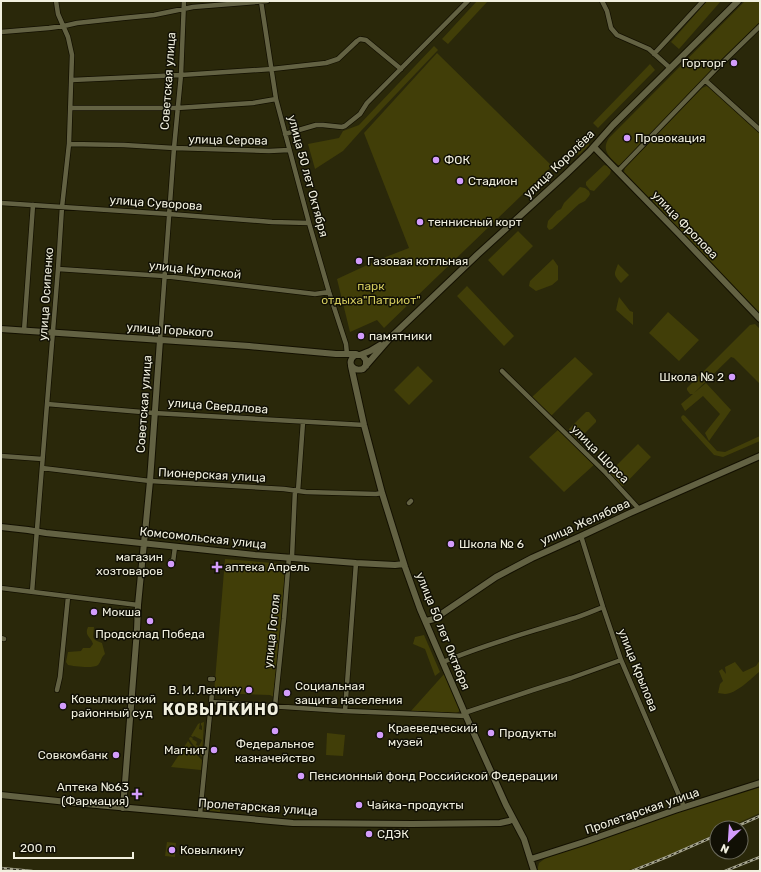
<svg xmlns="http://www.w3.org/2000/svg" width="761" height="872" viewBox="0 0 761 872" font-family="Rubik,sans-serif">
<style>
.green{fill:#413e08}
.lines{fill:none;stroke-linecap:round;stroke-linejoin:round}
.street-casing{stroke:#131000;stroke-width:6}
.secondary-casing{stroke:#131000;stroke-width:8}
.street{stroke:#636243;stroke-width:4.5}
.secondary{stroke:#636243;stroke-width:6}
.rail-casing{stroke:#a6a58f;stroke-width:2.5}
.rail{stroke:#111005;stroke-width:1;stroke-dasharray:3;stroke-linecap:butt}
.poi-dot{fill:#d39cfc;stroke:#111005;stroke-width:1.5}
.labels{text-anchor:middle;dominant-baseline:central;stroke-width:3;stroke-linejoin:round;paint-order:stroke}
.poi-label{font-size:12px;fill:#f1f0df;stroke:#111005;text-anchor:start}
.street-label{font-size:12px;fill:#f1f0df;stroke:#111005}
.park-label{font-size:12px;fill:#d1c95d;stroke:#111005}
.district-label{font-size:16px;font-weight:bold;letter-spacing:1px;fill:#f1f0df;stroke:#111005}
</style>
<rect width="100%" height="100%" fill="#2a280a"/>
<path class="green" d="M477,1H488L448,44L442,39Z
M707,1H721L679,49L671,42Z
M745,1H760V23L721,61L621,165H618C609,157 601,150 609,138Z
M434,46L438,50L360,132L343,151L315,169L308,144L339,138L343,131L359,125Z
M437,53L552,166L384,328L377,320L350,332L337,279L378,260L409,248L364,133Z
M650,64L655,70L598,128L593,123Z
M707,86L712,89L760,133V314L624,172L625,168L626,167L702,88Z
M584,141H588L589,145L580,154L577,155H575L574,152L575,150Z
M604,165L608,166L611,170L610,174L594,191L590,190L586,185V182Z
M580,187L585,188L589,191L590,194L589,196L585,201L579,204L552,229L549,230L547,227L548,221L557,211L561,209L564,203Z
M518,231L533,246L503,276L488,260Z
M553,259L558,266V280L552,285L536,291L529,286L530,281Z
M618,264L629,275L621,283C613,274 614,275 618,264Z
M467,286L514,336L504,346L457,296Z
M619,297L630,311L633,312V325L616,310Z
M668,312L699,340L679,361L649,333Z
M755,324L760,329V384L734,358L731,357L694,393L706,383L731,410L709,441L705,433L720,414L703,396L685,411L681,404L693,394H690L687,390V388L750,325Z
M575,357L593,374L551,416L532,397Z
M418,366L433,381L409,405L394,390Z
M586,412H589L596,420V422L579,439H577L569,431V429Z
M683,415L685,416L717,451L725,452L760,436V441L723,457L714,455L682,420L681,417Z
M559,429L595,464L564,492L529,457Z
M638,444L651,457L622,487L609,473Z
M225,559L286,564L274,697L270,695L214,693Z
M88,627H94C93,639 91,639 102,643L105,654C101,657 101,662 98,665C93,669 73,666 68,665L66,662L68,652L81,651L83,648H90L93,644C91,637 84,636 88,627Z
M424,635L440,672L435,676L425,649L413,644L415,637Z
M760,660V671C752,678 736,694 725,694C723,694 720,693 718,693L720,684L723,681L719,671L722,669L726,674L725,667L735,662L743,672L756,666Z
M445,673L460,709C459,713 457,713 453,713L411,711Z
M204,722L202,757L197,751L198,750L197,748L196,749L189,739L190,737L193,738L192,739L197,742L196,745L199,746L202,740L194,736L193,737L191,736L198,724L200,723L199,729L202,730V726L201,725V723Z
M327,733L345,735L343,756L326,755Z
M188,741L192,746L191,747L192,749L193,748L196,753L193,756L196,754L202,760L201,770L171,767Z
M760,786V813L727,828H717V833L667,856L627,871H537L539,863L547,857L628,828Z
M204,804L218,805L220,806V812L204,810Z
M167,842L176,843L175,857L165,856Z"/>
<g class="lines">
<g class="street-casing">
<path id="street" d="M261,1L276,99L309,223L329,292L346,344L347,354
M602,1L607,11L611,28L617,35L649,49L670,68
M1,32L49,28L64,26L77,23L123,18L154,15L193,7L267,1
M654,54L703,1
M72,80L181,75L272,69L326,63L338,59L357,41L360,39L366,40L401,69
M706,81L760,130
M71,108H177L253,103L276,99
M285,134L316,125H323L342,127L345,126L360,114L367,103L468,1
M69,144L124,145L174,148L269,151L289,150
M618,171L715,70L760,26
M1,203L169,214L272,222L309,223
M58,269L164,276L315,294L329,292
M24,331L33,205
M160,340L174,148L181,75L184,1
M502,371L606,473L639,509
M47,404L154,413L364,425
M1,456L42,459
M42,468L150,481L284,489L306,492L376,494L382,493
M298,491L303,422
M409,503L411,501
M581,536L603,607L621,660L684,807
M292,557L295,490
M171,562V561L173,562L175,547
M1,588L138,605
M32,592L47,404L58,269L62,207L69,144L72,55L68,37L58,14L56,1
M1,638L4,639
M443,662C485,644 528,633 571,619C582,616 593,611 603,607
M210,679H213
M57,690L60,677L68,597
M211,702L345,711L466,716
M275,706L284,619L289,557
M345,711L356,563
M464,713L533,690L571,678L621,660
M200,814L212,693"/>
</g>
<g class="secondary-casing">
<path id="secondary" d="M594,147L679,234L760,319
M1,329L249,346L336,354H356
M360,355L370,351L380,345
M351,366L364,425L382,493L405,567L420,609L466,716L506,805L524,839L534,871
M366,366V360L362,355H355C346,362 352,372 363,369L390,338L477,255L566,174L589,152L613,125L738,1
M1,527L28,530L46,533L255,555L356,563L395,565L404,564
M426,621L434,619L496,577L532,558L581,536L630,513L760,456
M1,795L86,804L293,823L412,824L500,823L509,821L513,819
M123,808L137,630L138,605L150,481L160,340
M531,859L584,842L675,810L760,783"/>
</g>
<use href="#street" class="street"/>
<use href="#secondary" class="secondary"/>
<g class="rail-casing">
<path id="rail" d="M733,828L760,816
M1,868L32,871
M632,871L667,857L717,835
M725,871L760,857
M759,871H760"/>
</g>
<use href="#rail" class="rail"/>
</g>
<g class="poi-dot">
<circle cx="734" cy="63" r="4"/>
<circle cx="627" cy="138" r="4"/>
<circle cx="436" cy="160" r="4"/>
<circle cx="460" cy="181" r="4"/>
<circle cx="420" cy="222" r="4"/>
<circle cx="359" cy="261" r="4"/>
<circle cx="361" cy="336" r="4"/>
<circle cx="732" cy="377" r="4"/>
<circle cx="451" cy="544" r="4"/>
<circle cx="171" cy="564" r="4"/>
<path d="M215 561h4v4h4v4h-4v4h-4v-4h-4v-4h4z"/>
<circle cx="94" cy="612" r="4"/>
<circle cx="150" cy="621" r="4"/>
<circle cx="249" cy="690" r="4"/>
<circle cx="287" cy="693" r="4"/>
<circle cx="63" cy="706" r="4"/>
<circle cx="275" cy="731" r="4"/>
<circle cx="491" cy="733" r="4"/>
<circle cx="380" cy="735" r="4"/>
<circle cx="214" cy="750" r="4"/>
<circle cx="116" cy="755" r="4"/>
<circle cx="301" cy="776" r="4"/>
<path d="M135 788h4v4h4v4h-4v4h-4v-4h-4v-4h4z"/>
<circle cx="359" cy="805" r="4"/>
<circle cx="369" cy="834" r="4"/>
<circle cx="172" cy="850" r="4"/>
</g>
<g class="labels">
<g class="poi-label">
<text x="726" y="63" text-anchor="end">Горторг</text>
<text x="635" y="138">Провокация</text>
<text x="444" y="160">ФОК</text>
<text x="468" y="181">Стадион</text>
<text x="428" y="222">теннисный корт</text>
<text x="367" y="261">Газовая котльная</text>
<text x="369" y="336">памятники</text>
<text x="724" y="377" text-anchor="end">Школа № 2</text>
<text x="459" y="544">Школа № 6</text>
<text x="163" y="557" text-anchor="end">магазин<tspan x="163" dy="14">хозтоваров</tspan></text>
<text x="225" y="567">аптека Апрель</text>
<text x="102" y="612">Мокша</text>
<text x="150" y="634" text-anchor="middle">Продсклад Победа</text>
<text x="295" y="686">Социальная<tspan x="295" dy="14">защита населения</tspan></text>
<text x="241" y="690" text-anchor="end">В. И. Ленину</text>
<text x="71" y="699">Ковылкинский<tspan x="71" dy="14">районный суд</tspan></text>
<text x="388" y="728">Краеведческий<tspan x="388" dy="14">музей</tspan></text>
<text x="499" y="733">Продукты</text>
<text x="275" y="744" text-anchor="middle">Федеральное<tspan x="275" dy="14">казначейство</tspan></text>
<text x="206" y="750" text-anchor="end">Магнит</text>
<text x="108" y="755" text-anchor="end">Совкомбанк</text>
<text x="309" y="776">Пенсионный фонд Российской Федерации</text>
<text x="129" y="787" text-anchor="end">Аптека №63<tspan x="129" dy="14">(Фармация)</tspan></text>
<text x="367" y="805">Чайка-продукты</text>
<text x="377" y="834">СДЭК</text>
<text x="180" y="850">Ковылкину</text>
</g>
<g class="street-label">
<text transform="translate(168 81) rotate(-86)">Советская улица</text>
<text transform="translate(228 140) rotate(1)">улица Серова</text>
<text transform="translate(559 164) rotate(-44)">улица Королёва</text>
<text transform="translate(308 176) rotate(75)">улица 50 лет Октября</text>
<text transform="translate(156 203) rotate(4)">улица Суворова</text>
<text transform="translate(685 225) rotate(46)">улица Фролова</text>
<text transform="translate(195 270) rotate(6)">улица Крупской</text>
<text transform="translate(46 294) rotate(-86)">улица Осипенко</text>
<text transform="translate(170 330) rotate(4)">улица Горького</text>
<text transform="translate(144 404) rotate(-86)">Советская улица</text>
<text transform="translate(218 406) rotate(4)">улица Свердлова</text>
<text transform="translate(600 454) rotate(45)">улица Щорса</text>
<text transform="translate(212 475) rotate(3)">Пионерская улица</text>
<text transform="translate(585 522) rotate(-24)">улица Желябова</text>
<text transform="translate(203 538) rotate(6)">Комсомольская улица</text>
<text transform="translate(272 631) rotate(-84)">улица Гоголя</text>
<text transform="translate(443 631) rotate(68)">улица 50 лет Октября</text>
<text transform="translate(638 670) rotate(68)">улица Крылова</text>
<text transform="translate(258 807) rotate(4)">Пролетарская улица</text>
<text transform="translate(642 811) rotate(-19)">Пролетарская улица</text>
</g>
<g class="park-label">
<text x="371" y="286">парк<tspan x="371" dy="14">отдыха"Патриот"</tspan></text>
</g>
<g class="district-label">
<text x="221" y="709">КОВЫЛКИНО</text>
</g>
</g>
<rect width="761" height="872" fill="none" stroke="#f1f0df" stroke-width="4"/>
<g transform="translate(729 840) rotate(205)"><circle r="19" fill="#111005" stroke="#6b6a5c"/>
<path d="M0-3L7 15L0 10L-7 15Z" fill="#d39cfc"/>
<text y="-6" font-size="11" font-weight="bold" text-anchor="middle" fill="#f1f0df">N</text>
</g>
<path d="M14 852v6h119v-6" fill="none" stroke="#f1f0df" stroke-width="2"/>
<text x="20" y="852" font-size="12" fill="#f1f0df" stroke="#111005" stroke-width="3" paint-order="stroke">200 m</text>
</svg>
